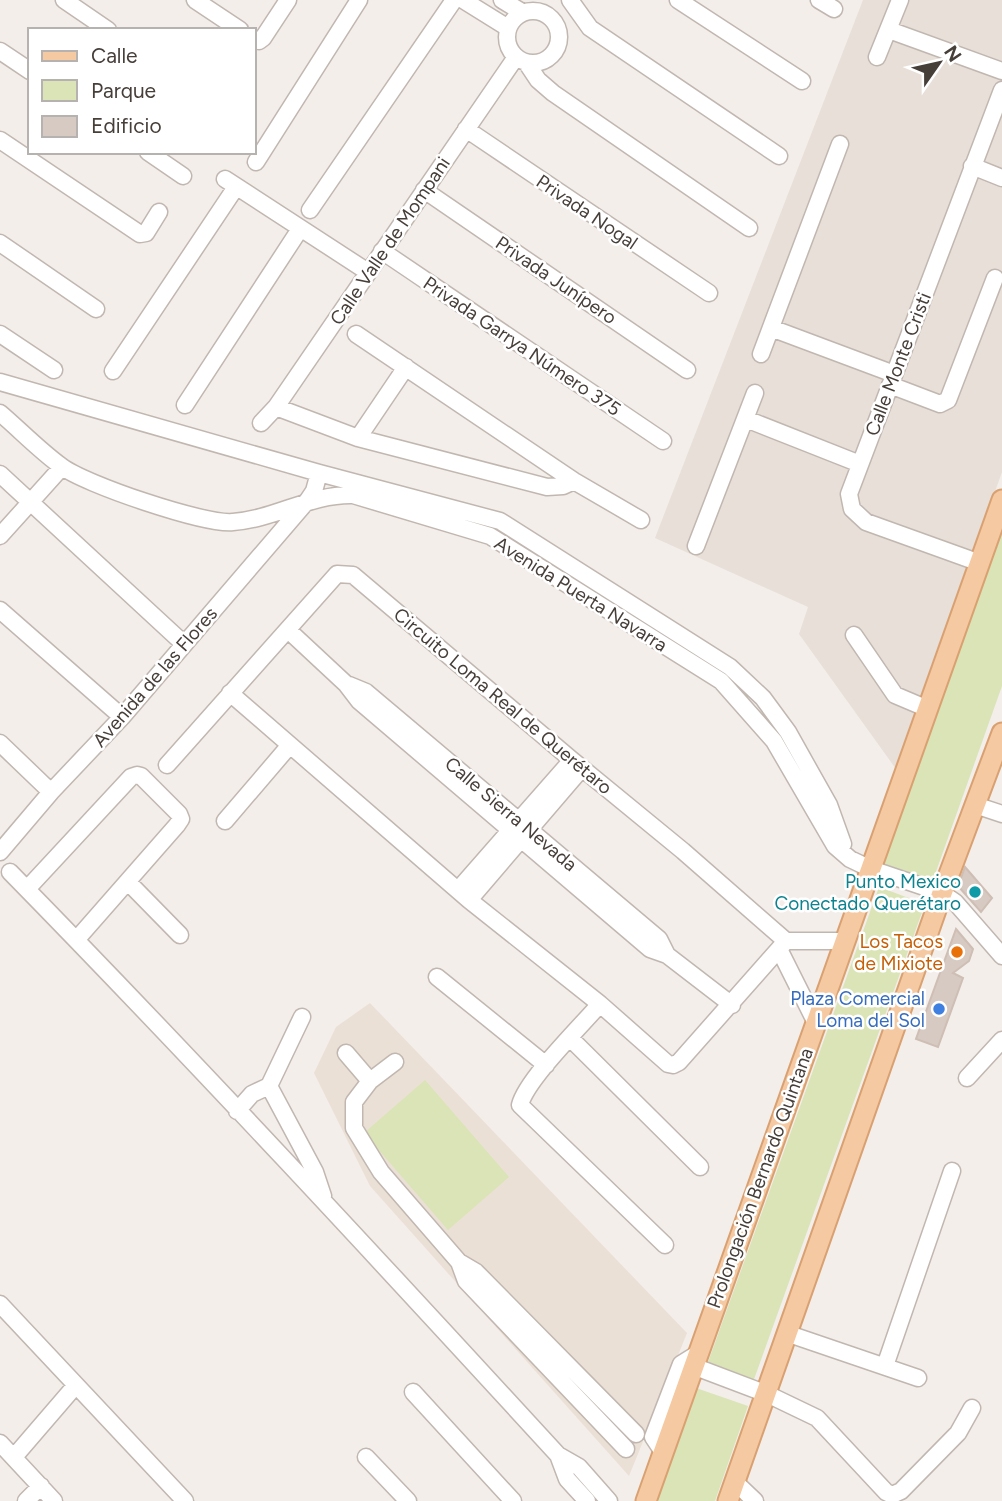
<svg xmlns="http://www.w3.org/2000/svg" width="1002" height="1501" viewBox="0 0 1002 1501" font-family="Figtree,sans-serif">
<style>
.residential{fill:#e7dfd8}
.education{fill:#ebe0d5}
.green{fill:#dae4b6}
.building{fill:#d7cac3;stroke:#cebeb4;stroke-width:2}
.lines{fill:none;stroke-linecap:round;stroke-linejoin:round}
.minor-casing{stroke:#c1b7b0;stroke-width:19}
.major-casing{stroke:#d9a172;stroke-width:23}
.minor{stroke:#fff;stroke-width:16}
.major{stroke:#f5c9a1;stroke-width:19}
.culture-dot{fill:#0f9aa8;stroke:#fff;stroke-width:2.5}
.food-dot{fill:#e8710a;stroke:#fff;stroke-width:2.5}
.shop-dot{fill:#3f7fe0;stroke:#fff;stroke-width:2.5}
.labels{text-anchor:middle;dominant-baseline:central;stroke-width:5;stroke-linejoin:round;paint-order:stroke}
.street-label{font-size:19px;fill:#463e39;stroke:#fff}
.culture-label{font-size:19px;fill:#0d838f;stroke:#fff;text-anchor:end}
.food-label{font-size:19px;fill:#c56008;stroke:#fff;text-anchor:end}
.shop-label{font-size:19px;fill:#366cbe;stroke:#fff;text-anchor:end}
</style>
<rect width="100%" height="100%" fill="#f3eeea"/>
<path class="residential" d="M863,0H1002V472L896,769L799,634L808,607L655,538Z"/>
<path class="education" d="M370,1003L687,1333L629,1476L370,1186L314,1073L336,1027Z"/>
<path class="green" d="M1002,530V686L933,880L881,863Z
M879,887L925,904L753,1382L707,1365Z
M425,1080L509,1177L448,1230L364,1133Z
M696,1388L748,1406L715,1501H656Z"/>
<path class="building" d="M965,867L992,898L981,912L958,886Z
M956,929L973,949L969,961L953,973L963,978L938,1047L916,1039Z"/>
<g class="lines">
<g class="minor-casing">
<path id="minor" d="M64,0L108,30
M195,0L240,30
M463,0L508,28
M502,0L522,12
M570,0L590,28L779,156
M678,0L802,81
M819,0L834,9
M507 37a26 26 0 1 1 52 0a26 26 0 1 1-52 0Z
M889,30L1002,71
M254,39L259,41L263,38L288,0
M0,51L30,71
M877,57L900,0
M526,62L538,80L553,93L749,228
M466,129L709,293
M0,140L140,234L146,233L159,212
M148,152L183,176
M256,162L359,0
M972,166L1002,178
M225,179L368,272
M424,190L687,370
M310,210L454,0
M0,243L96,309
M382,251L663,441
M771,328L894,374
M0,334L54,370
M356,334L574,481L641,520
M761,354L840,144
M113,371L236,187
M0,382L319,473L500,521L730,667L763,698L788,732L829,805L843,844
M890,385L940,404L948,400L995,278
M185,405L300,229
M276,407L358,438L547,487L563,486L574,481
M0,413C20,430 39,450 61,466C84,484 205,525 233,522C275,519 310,494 353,495L490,536L721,681L774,741L835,846L850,859L871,869L942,893L955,902L1002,956
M746,419L860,464
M261,423L276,407L516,57
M358,438L406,367
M0,474L184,644
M0,536L62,467
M696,546L755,393
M980,563L866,522L852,509L849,494L1002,90
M0,610L122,717
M288,630L346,684L359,701L650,949L667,955L732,1005
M854,635L895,695L928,709
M349,685L366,692L659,939L667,955
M230,693L469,900L600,1004L668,1064L673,1065L679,1062L786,941
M0,743L51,792
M167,765L337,574L353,575L572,760L683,851L786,941H846
M975,805L1002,814
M225,821L290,745
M0,852L51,792L122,717L308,500L314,491L319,473
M10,872C197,1063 378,1259 558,1455L579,1467L609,1501
M128,882L180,935
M27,889L131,777L137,775L141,776L179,814L181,819L177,825L77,939
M458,890L572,760
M469,900L582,768
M779,949L816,1023
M437,977L546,1065
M600,1004C581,1026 526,1080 520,1105L665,1245
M570,1038L700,1167
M346,1053L370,1081
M395,1062L370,1081L354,1102V1128L381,1172L459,1262L476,1272L636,1434
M967,1078L1002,1040
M269,1086L315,1172L323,1196
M237,1111L252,1094L269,1086L302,1017
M459,1262L466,1281L626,1449
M0,1304L185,1501
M786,1333L918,1378
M693,1366L767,1394L817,1418L886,1492L892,1495L901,1491L958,1433L972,1408
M885,1366L952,1171
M413,1392L513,1501
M0,1443L54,1501
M663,1452L653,1437L681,1364L697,1354
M558,1455L567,1479L587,1501
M14,1457L76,1385
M366,1457L408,1501
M735,1482L755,1501
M26,1501L41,1486"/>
</g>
<g class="major-casing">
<path id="major" d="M646,1501L1002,500
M728,1501L942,893L1002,733"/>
</g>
<use href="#minor" class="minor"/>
<use href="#major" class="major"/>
</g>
<circle class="culture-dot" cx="975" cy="892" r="7"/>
<circle class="food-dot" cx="957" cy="952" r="7"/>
<circle class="shop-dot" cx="939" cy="1009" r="7"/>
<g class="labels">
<g class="street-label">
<text transform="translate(587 212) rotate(34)">Privada Nogal</text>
<text transform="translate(390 241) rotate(-56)">Calle Valle de Mompani</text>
<text transform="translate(556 280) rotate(34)">Privada Junípero</text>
<text transform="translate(522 346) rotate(34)">Privada Garrya Número 375</text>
<text transform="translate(898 364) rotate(-69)">Calle Monte Cristi</text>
<text transform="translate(581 594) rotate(32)">Avenida Puerta Navarra</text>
<text transform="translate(155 677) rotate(-49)">Avenida de las Flores</text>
<text transform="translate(503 701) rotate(40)">Circuito Loma Real de Querétaro</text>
<text transform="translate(511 814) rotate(40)">Calle Sierra Nevada</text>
<text transform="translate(760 1178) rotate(-70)">Prolongación Bernardo Quintana</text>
</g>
<g class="culture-label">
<text x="961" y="881">Punto Mexico<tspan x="961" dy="22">Conectado Querétaro</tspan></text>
</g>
<g class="food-label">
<text x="943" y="941">Los Tacos<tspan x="943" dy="22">de Mixiote</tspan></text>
</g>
<g class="shop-label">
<text x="925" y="998">Plaza Comercial<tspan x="925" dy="22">Loma del Sol</tspan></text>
</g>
</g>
<rect x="28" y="28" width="228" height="126" fill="#ffffff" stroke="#b5b2b0" stroke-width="2"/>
<rect x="42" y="51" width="35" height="10" fill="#f5c9a1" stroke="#b5b2b0" stroke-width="2"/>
<text x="91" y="63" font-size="21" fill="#463e39">Calle</text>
<rect x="42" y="80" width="35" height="21" fill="#dae4b6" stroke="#b5b2b0" stroke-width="2"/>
<text x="91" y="98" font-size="21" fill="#463e39">Parque</text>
<rect x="42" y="116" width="35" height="21" fill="#d7cac3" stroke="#b5b2b0" stroke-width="2"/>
<text x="91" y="133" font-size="21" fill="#463e39">Edificio</text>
<g transform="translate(939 63) rotate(56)" stroke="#ffffff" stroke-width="5" paint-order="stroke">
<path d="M0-5L12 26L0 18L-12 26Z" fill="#463e39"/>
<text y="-10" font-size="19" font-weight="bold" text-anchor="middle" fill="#463e39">N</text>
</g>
</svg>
